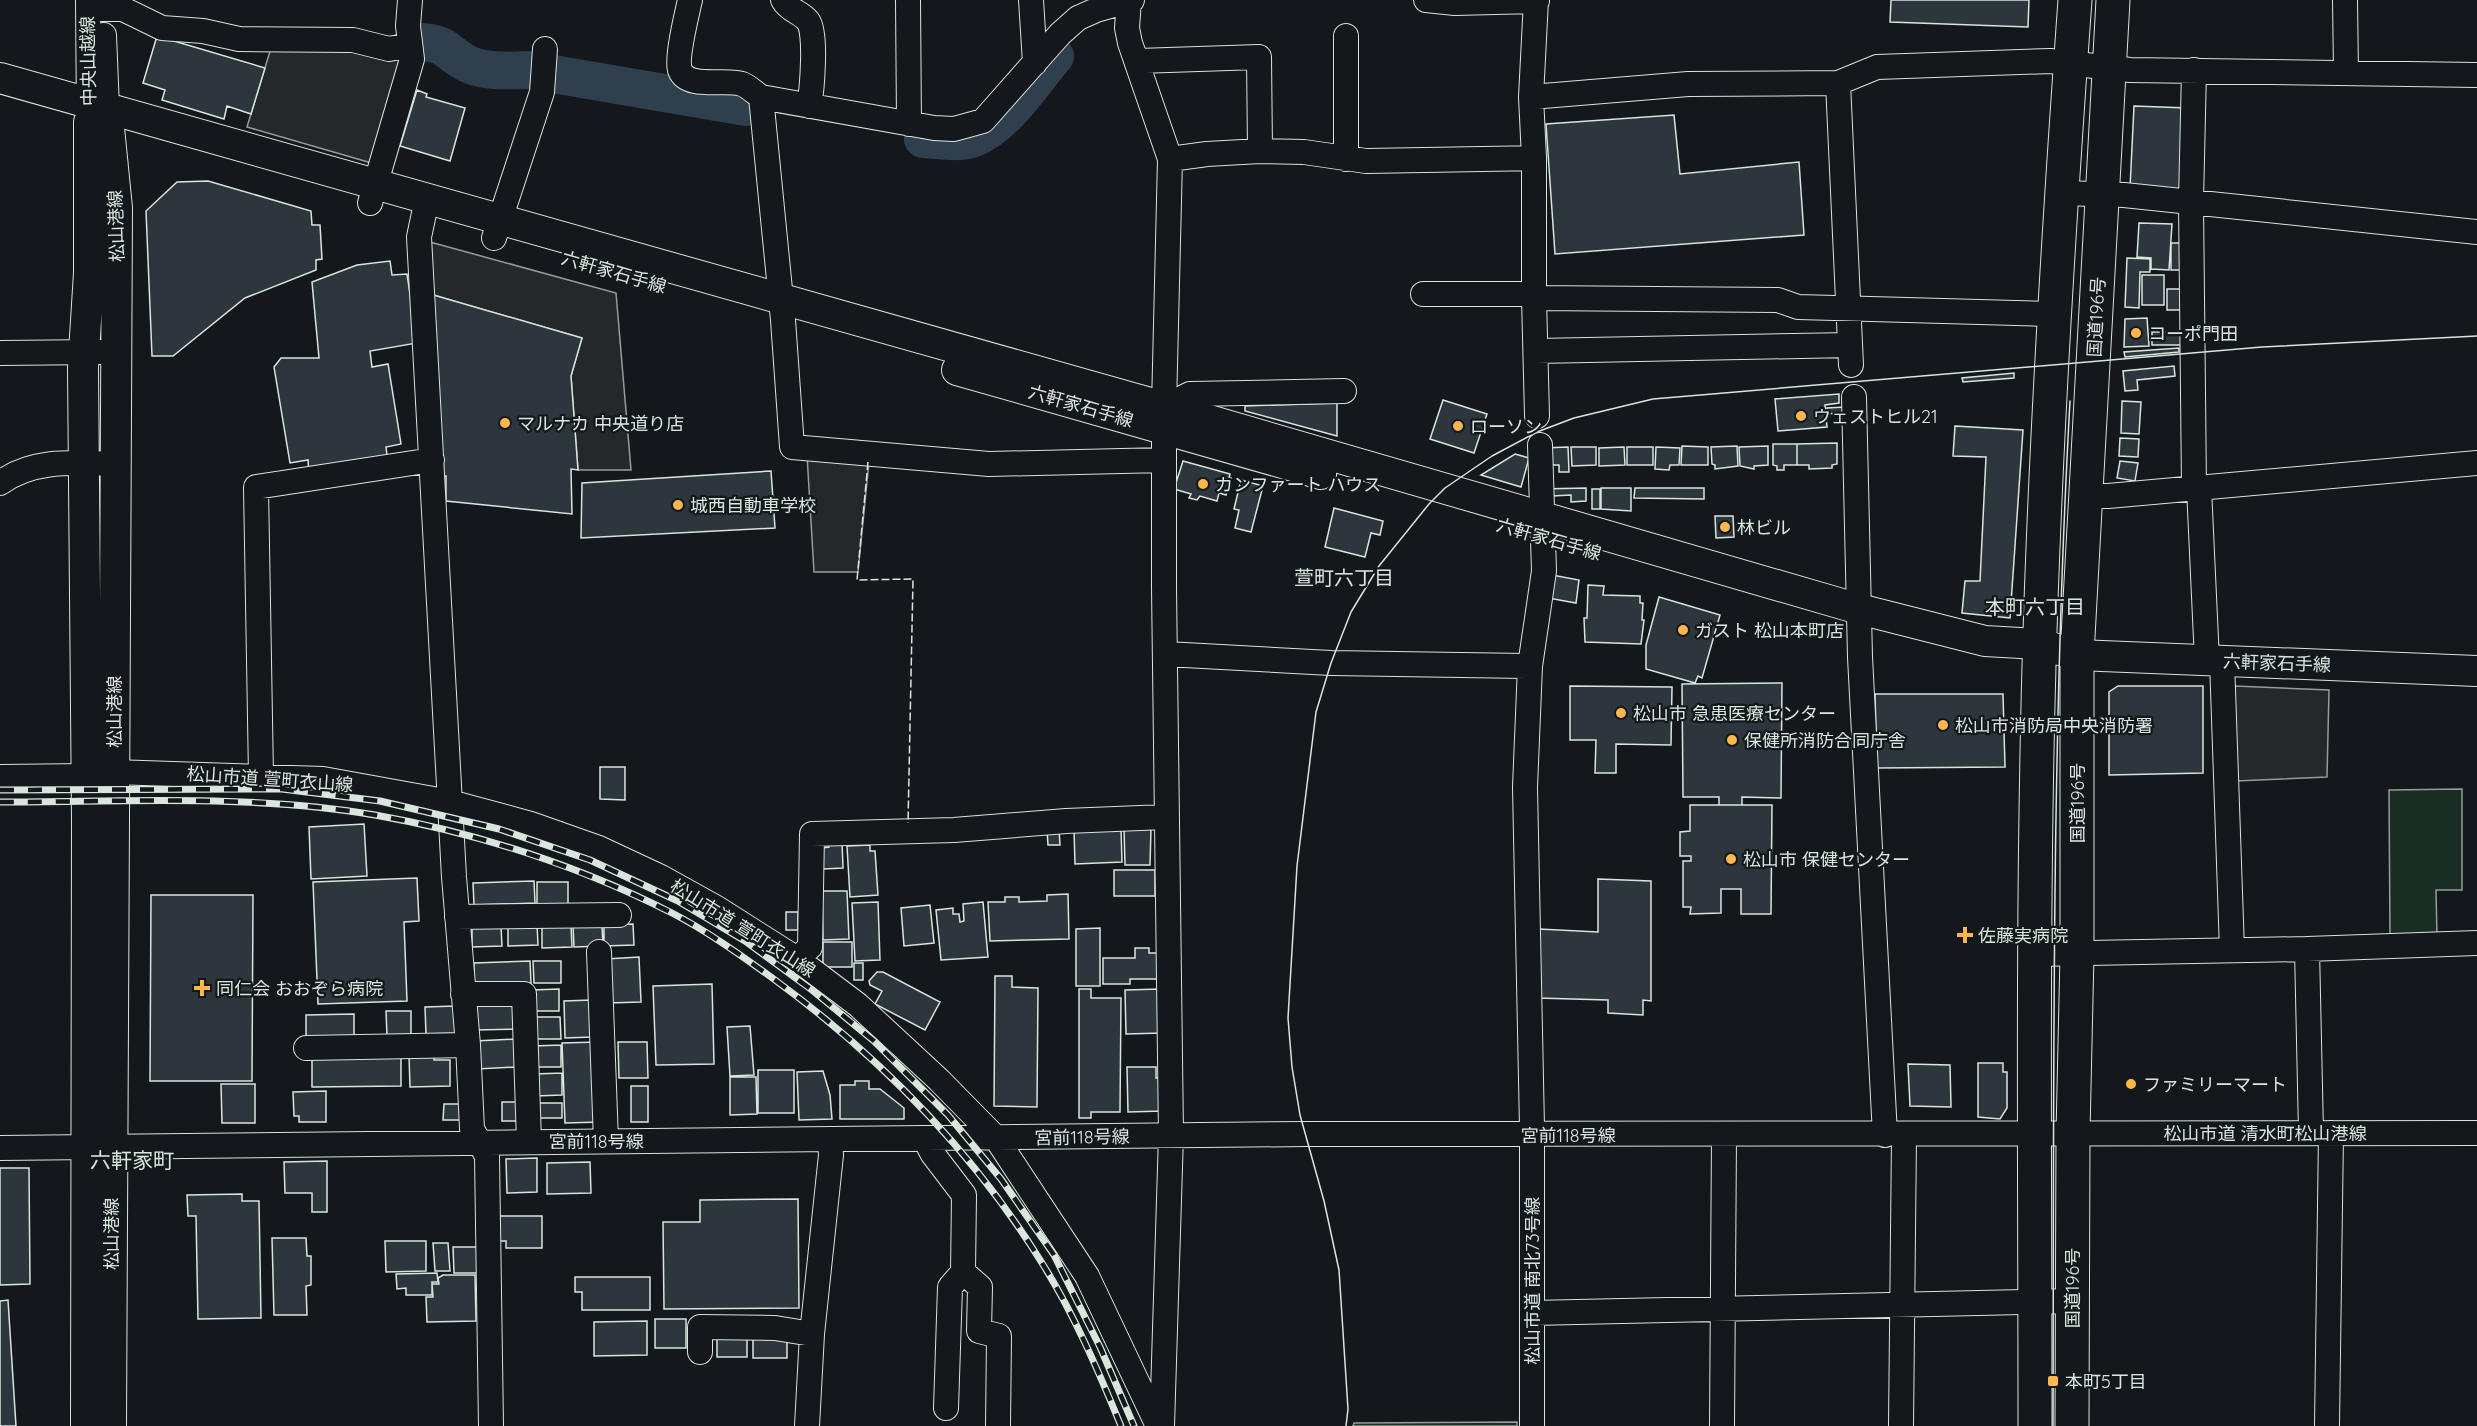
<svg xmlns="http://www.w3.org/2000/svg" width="2477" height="1426" viewBox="0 0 2477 1426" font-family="Quicksand,'Noto Sans JP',sans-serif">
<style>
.green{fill:#1a2d24;stroke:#939e99;stroke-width:1.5}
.parking{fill:#24282b;stroke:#939e99;stroke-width:1.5}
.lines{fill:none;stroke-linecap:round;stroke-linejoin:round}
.river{stroke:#2f3f4d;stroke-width:38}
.building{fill:#2c363c;stroke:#d8e6dc;stroke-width:1.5}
.minor-casing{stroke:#d8e6dc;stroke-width:26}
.major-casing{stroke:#d8e6dc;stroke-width:32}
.highway-casing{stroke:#d8e6dc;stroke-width:35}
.minor{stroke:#14181c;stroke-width:24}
.major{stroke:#14181c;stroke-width:30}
.highway{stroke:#14181c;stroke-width:33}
.tram{stroke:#d8e6dc;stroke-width:1.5}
.rail-casing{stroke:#d8e6dc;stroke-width:7}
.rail{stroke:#14181c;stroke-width:4.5;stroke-dasharray:14;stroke-linecap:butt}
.fence{stroke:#d8e6dc;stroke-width:1.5;stroke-dasharray:8 3;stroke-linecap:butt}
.poi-dot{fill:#ffb74d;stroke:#14181c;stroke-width:2}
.labels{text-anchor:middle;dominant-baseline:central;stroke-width:4.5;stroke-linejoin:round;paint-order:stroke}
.street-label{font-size:18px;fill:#d8e6dc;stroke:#14181c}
.poi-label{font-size:18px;fill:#d8e6dc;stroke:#14181c;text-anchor:start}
.neighbourhood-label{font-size:20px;fill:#d8e6dc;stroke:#14181c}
.quarter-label{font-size:21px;fill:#d8e6dc;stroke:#14181c}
</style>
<rect width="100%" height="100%" fill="#14181c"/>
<path class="green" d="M2462,789V890H2436L2437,937H2390L2389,790Z
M1517,1422V1426H1353L1354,1423Z"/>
<path class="parking" d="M271,48H353L401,58L375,164L247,127Z
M430,242L616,293L631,470H578L571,376L582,338L430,294Z
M807,455L869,462L858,572H814Z
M2235,686L2329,690L2327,777L2236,781Z"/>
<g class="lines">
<path class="river" d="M420,42C448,43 445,52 466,63C484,73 512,70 532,70
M553,74L746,107
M923,139C939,140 959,144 974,138C1005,126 1034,81 1055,56"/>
</g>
<path class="building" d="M1891,0H2029L2028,27L1890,22Z
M157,36L265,68L251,114L227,106L224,119L162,100L165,90L143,83Z
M417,90L427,94L426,97L465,108L450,161L400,146Z
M2134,106L2187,108L2183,190L2130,188Z
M1674,115L1680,174L1799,162L1804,235L1555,254L1546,124Z
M208,181L311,211L312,225H320L322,259L316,260V270L245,298L173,356H152L146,211L177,182Z
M2139,223L2172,224L2169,270L2151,269V258L2137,257Z
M2171,243H2186V270H2171Z
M2127,258L2150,259V272H2140L2139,308L2125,307Z
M390,261L392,275L407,274L417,343L370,351L372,367L388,364L401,444L386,447L388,463L309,474L308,460L290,463L274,367L281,358H319L312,282L357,265Z
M2142,275H2164V305H2142Z
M2167,289H2182V310H2167Z
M430,294L582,338L571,376L578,470L571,469L572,514L446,501V476H439Z
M2147,318L2149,346L2124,347L2125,319Z
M2152,332H2183V345H2152Z
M2179,348V352L2125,357L2124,352Z
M2174,366L2175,376L2137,380L2138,390L2125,391L2123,371Z
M2014,373V378L1963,382L1962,378Z
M1839,394V403L1825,405L1827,427L1778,431L1775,399Z
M1443,400L1487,414L1474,453L1430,439Z
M2122,401L2141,402L2139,434L2121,433Z
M1337,403V436L1245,411V406Z
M1845,407L1846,412L1828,414L1827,408Z
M1955,426L2023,430L2010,618L1962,613L1965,581H1980L1986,457L1953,456Z
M2120,438L2139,439L2138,457L2119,456Z
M1837,443V464L1832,465V468L1809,469V465H1797V444Z
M1773,444H1797V465H1784V470H1777V466L1773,465Z
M1682,446L1708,447V465H1681Z
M1737,446L1738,466L1715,469V465L1712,464L1711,447Z
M1768,446V465L1754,466V469L1740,466L1739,447Z
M1568,447L1569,472H1559V465H1542V448Z
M1571,447H1596V465L1572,466Z
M1624,447L1625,465L1599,466V448Z
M1627,447H1653V465H1627Z
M1656,447L1680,448L1679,465H1670L1669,470L1655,469Z
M1515,454L1529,458L1521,487L1481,475Z
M1183,461L1230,474L1229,478H1231L1226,495L1219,493L1217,501L1200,496L1197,500L1189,498L1191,494L1174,489Z
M2120,461L2138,463L2135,481L2117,478Z
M771,471L775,528L581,538L582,483Z
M1241,480L1263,486L1251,532L1235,528L1239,510L1234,509Z
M1586,488V501L1571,502V495L1552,496L1540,489Z
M1601,488H1631V511L1601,509Z
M1635,488H1704V499L1634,498Z
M1592,489H1600V509H1592Z
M1334,508L1383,521L1380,535L1371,533L1365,557L1325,547Z
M1715,516H1733L1734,537L1716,538Z
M1552,575L1579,580L1576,603L1548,598Z
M1588,585L1604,586L1603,595L1640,596V603H1643L1642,620H1644L1641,644L1585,642L1584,618H1587Z
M1659,597L1720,615L1702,678L1698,676L1695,683L1646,669V645Z
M1782,683L1781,798L1742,797V805H1719V797H1683L1682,684Z
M1570,686L1672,687L1671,745L1616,744V773H1595L1596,740H1570Z
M2118,686H2203V773L2109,775V692Z
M1875,694H2003L2005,767L1877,768Z
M600,767H625V800L600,799Z
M1690,805H1772L1771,914H1741V889H1721V913L1690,914L1691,907H1683V861H1691V856H1680V832L1690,831Z
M364,824L367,876L311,879L309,827Z
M1124,828H1151L1150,865H1125Z
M1059,829L1060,845H1048L1047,830Z
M1121,829L1122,862L1075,864L1074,830Z
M842,841L843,868L823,869L822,848L829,847V842Z
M870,845V851H875L878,895L850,897L847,846Z
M1114,870H1155V896H1114Z
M417,878L419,921L404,922L407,1001L318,1004L313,882Z
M1598,879L1651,881V1001L1643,1000V1015L1608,1013V1000L1537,998L1539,929L1598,932Z
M534,881L535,903L474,905L473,883Z
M537,882H568V904H537Z
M822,891H847L849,939L823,940Z
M1068,894L1069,939L990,941L988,902H1005V897H1019V902L1047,901V895Z
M151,895H253L252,1081H150Z
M878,902L880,960L855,961L852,903Z
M983,902L988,957L941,960L936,910L953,908V914H959L960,922L964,921L963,904Z
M930,905L934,943L904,946L901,908Z
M786,912H798V930H786Z
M537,924L538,945L508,946V925Z
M633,924L634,945L604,946V925Z
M602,925L603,946L574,947L573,926Z
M472,926H501L502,946L472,947Z
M571,926L572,947L542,948V927Z
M1100,928V986H1076V929Z
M823,942H852V967H823Z
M1135,948H1149V953H1162V979H1130V984H1103V958H1135Z
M639,957L641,1002L608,1003L606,959Z
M530,961L531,983L474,984V963Z
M533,961H561V983H534Z
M854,963H863V980H854Z
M877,972H883L940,1002L925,1030L875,1004L882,991L870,985L869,981Z
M995,976H1012V987L1038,988L1037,1107L994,1106Z
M712,984L714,1064L656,1065L653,986Z
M559,989V1011H532V990Z
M1079,989H1091V998H1121L1120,1112H1091V1118H1079Z
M1161,989L1162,1033L1126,1034L1125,990Z
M591,1000L592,1037L565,1038L564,1001Z
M475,1001H517V1029L475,1030Z
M456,1006L457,1033L426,1034L425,1007Z
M386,1011H411V1035L387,1036Z
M354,1014V1040L306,1041V1015Z
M533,1017H560L561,1039H533Z
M750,1026L754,1075L730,1076L727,1027Z
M516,1039L517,1067L477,1069L475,1041Z
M599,1042L601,1122L565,1123L562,1043Z
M618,1042H647L648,1078H619Z
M561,1045V1067H534L533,1046Z
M401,1055V1086L312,1087V1057Z
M434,1055V1060H450V1086L410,1087L409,1056Z
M1978,1063H2003V1072H2007V1108L2000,1119L1978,1117Z
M1908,1064L1950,1065L1951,1107L1910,1106Z
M1127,1067H1156V1078H1162L1163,1111L1128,1112Z
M758,1070H794V1113H758Z
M823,1071L830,1095L832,1119L799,1120L797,1072Z
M562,1073V1095L535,1096L534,1074Z
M730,1077H756L757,1114L730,1115Z
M855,1081H869V1089H880L904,1108V1119H840V1085H855Z
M221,1084H255V1123H222Z
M631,1086H648V1122H631Z
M326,1091V1122H299V1116H294L293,1092Z
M502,1102H520V1121H502Z
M535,1103H562V1118H535Z
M444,1104H464L463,1120H443Z
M537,1158V1192L507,1193L506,1159Z
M327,1161V1212H312V1193H285L284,1162Z
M590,1162L591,1193L547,1194V1163Z
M0,1168H29L30,1284L0,1285Z
M242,1194V1201H259L261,1318L198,1319L196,1216H188L187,1195Z
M798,1199L799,1308L664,1309L663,1222H700V1200Z
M500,1216H542V1248H506V1241H500Z
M272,1238H306L307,1256H311V1285L306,1286L307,1315H274Z
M385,1241H426V1271L386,1272Z
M433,1243H448L450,1271H435Z
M453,1247H481L482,1273H454Z
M437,1273L438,1282H432V1295H406V1288L397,1289L396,1274Z
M443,1275H475L476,1321L427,1322L426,1297H433L432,1284H439L438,1278Z
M575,1277H650V1310H582V1292H575Z
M8,1300L16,1426H0V1301Z
M655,1319H686V1348H655Z
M647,1321V1355L594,1356V1322Z
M717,1332H747V1357H717Z
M753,1335H787V1358H753Z"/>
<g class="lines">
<g class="minor-casing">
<path id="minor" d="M88,0L89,121
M690,0C687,13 676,59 680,70C687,90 727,78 742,84C748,86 755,93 761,97L934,128L954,129L983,121L1060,34L1078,18L1096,10L1132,0
M783,0C790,12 800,11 808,21C817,32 812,90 809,106
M908,0L909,124
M1031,0L1035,63
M1129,0L1127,28L1130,43L1170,159L1164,407V588L1171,1135L1162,1426
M1426,0L1455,3L1537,1
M1536,0L1531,97L1534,158V298L1537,416
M2345,0L2346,72
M88,9H123L162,28L203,31L239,39L353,40L389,49L410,45
M104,35L107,108
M1346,36V159
M1138,61L1259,57L1260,151
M1838,83L1851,365
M761,97L783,320L792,447L989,464L1164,460
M1531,97L1688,84L1838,83L1877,67L2050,61L2130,70L2477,75
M1170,159L1207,154L1260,151L1304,152L1366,161L1534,158
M2062,193L2124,195L2477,232
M427,199L419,237L454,877L468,1045L472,1129L487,1156L491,1426
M370,203L412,59L408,26L410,0
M494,238L542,92L545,49
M1423,294H1534
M1534,298L1778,300L1798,307L2054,314
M1536,351L1850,345
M0,353L100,352
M1854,397L1860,657L1885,1135
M1164,407L1190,394L1344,391
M0,483C34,458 76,463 116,464
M2194,488L2191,202L2194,70
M2199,488L2207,661
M2085,496H2108L2477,463
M1166,654L1331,663L1530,666
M2222,661L2232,950
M113,772L323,779L450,802L531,824L599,848L661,877L715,907L797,959L858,1005L939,1080L996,1138L1087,1276L1158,1426
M261,776L256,487L432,460
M0,777L86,776
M457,917L619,915
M2307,949L2311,1133
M599,952L606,1141
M2035,954L2307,949L2477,943
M797,959L810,947L812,834L954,830L1066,821L1165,817
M463,994H524L529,1141
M306,1048L468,1045
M925,1139L932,1153L964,1195L963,1272L980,1287L979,1331L999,1336L998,1426
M0,1148L1305,1134L2477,1133
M1532,1313L2072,1301
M700,1352V1327L775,1328L812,1334
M946,1408L950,1287L963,1272
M807,1426L812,1334L831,1155L830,1139
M1532,1426V1128L1525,787L1530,666L1544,571L1540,445
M1722,1426L1724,1135
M1901,1426L1904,1135
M2327,1426L2331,1133"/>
</g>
<g class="major-casing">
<path id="major" d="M0,78L1164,407L1859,609L1985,641L2040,644L2077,655L2477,671
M107,108L117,208L111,1426
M957,370L1321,474
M86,1426L87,819L83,368L89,273V122"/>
</g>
<g class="highway-casing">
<path id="highway" d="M2035,1426C2035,1173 2032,919 2039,666C2045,444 2059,222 2075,0
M2072,1426L2073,1133L2077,954V655L2113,0"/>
</g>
<use href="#minor" class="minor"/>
<use href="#major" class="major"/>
<use href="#highway" class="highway"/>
<path class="tram" d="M1346,1426L1348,1409L1339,1270L1324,1201L1300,1115L1292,1067L1288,1018L1297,866L1316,712L1331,663L1351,612L1379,566L1429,504L1445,488L1492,456L1537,432L1574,418L1653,399L2262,347L2477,336
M2053,1426C2054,1084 2051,742 2070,401"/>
<g class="rail-casing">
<path id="rail" d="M0,790L282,789L380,801L499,829L590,860L678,901L745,941L812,990L874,1041L948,1115L1001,1179L1054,1255L1100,1347L1134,1426
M0,802C123,802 253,794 375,815C477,833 579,866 672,913C707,931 739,954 771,977C878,1055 972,1150 1042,1263C1074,1314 1098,1370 1121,1426"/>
</g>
<use href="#rail" class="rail"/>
<path class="fence" d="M868,462L857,580L913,579L908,823"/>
</g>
<g class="poi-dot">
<circle cx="2136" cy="333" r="6"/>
<circle cx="1801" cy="416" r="6"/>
<circle cx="505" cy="423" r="6"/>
<circle cx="1458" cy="426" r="6"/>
<circle cx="1203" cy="484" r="6"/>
<circle cx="678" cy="505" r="6"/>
<circle cx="1725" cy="527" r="6"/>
<circle cx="1683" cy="630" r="6"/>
<circle cx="1621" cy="713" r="6"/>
<circle cx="1943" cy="725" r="6"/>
<circle cx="1732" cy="740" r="6"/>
<circle cx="1731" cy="859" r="6"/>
<path d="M1962 926h6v6h6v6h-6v6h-6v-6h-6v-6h6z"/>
<path d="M199 979h6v6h6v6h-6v6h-6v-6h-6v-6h6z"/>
<circle cx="2131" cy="1084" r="6"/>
<rect x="2047" y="1375" width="12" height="12" rx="3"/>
</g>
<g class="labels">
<g class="street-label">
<text transform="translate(88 61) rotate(-91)">中央山越線</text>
<text transform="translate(116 226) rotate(-92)">松山港線</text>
<text transform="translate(614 272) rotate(16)">六軒家石手線</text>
<text transform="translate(2096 317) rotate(-87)">国道196号</text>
<text transform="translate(1081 406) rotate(16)">六軒家石手線</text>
<text transform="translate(1549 539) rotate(16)">六軒家石手線</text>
<text transform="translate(2277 663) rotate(2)">六軒家石手線</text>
<text transform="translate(114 712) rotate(-90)">松山港線</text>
<text transform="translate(270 779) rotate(4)">松山市道 萱町衣山線</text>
<text transform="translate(2077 803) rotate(-90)">国道196号</text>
<text transform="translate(743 928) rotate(32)">松山市道 萱町衣山線</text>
<text x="2265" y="1133">松山市道 清水町松山港線</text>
<text x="1568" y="1135">宮前118号線</text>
<text transform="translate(1082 1137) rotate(-1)">宮前118号線</text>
<text x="596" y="1141">宮前118号線</text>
<text transform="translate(111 1234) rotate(-90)">松山港線</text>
<text transform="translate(1532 1281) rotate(-90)">松山市道 南北73号線</text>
<text transform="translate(2072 1288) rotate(-90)">国道196号</text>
</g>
<g class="poi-label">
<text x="2148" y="333">コーポ門田</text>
<text x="1813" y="416">ウェストヒル21</text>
<text x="517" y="423">マルナカ 中央道り店</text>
<text x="1470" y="426">ローソン</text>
<text x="1215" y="484">カンファート ハウス</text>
<text x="690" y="505">城西自動車学校</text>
<text x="1737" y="527">林ビル</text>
<text x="1695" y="630">ガスト 松山本町店</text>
<text x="1633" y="713">松山市 急患医療センター</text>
<text x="1955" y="725">松山市消防局中央消防署</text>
<text x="1744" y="740">保健所消防合同庁舎</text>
<text x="1743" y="859">松山市 保健センター</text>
<text x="1978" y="935">佐藤実病院</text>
<text x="216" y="988">同仁会 おおぞら病院</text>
<text x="2143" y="1084">ファミリーマート</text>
<text x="2065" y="1381">本町5丁目</text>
</g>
<g class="neighbourhood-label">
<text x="1344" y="577">萱町六丁目</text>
<text x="2035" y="606">本町六丁目</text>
</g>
<g class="quarter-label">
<text x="132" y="1160">六軒家町</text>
</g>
</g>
</svg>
